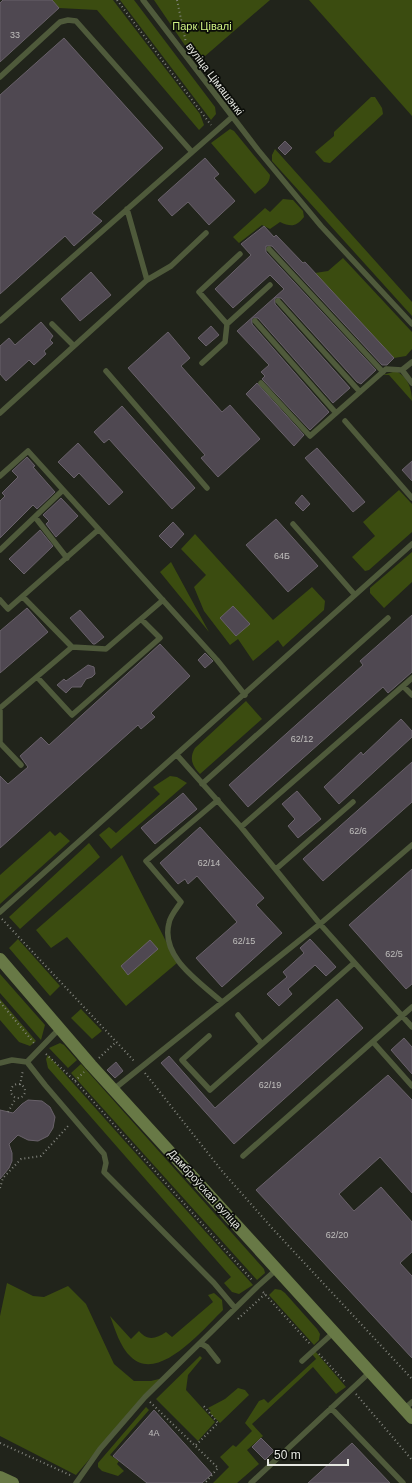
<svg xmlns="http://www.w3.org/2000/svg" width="412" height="1483" viewBox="0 0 412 1483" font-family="Helvetica,sans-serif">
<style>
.green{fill:#3b4c10}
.building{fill:#4f4851;stroke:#69616a}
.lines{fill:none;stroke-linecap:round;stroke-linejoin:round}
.path{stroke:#83857e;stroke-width:2;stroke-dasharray:1 3;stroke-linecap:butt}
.lane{stroke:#4f5a3b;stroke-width:5.5}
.secondary{stroke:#687946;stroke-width:12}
.labels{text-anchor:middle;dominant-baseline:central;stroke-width:3.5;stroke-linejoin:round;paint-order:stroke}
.number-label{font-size:9px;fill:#c0bfbd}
.park-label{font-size:11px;fill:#cdf082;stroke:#0b0d09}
.street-label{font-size:11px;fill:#e5e7e1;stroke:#0b0d09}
</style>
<rect width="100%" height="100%" fill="#21241b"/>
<path class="green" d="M52,0H113L200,114L204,125L199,130L97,10L59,8Z
M120,0H134L215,107L216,114L211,120Z
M154,0H270L197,63Z
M309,0H412V116Z
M371,97H375L382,108L383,114L330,163L324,162L315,152L334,136V132Z
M230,129L234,131L270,175C270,184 262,188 255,194L211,143Z
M275,149L412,302V316L272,161V155Z
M283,199L293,200L303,211L304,217C296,227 291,227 280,222L270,229L262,225L239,243L233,237L265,208L270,212Z
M343,258L412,332V349L406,356L394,358L315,273L328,271Z
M396,371C408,377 412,389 412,401L389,375H383Z
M399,490L412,504V532L369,570L365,571L352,557L375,536L363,522Z
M195,534L273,620L312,587L325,601L324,610L283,647L278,640L253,661L238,639L230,645L204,611L194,587L206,575L181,549Z
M412,552V582L384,608L370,593V588Z
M171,562L209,632L160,572Z
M246,701L262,719L200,774C192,766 189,758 195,748Z
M170,776L177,777L187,783L111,849L99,835L109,827L116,833L160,794L153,787Z
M50,831L55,836L60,832L70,841L0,904V875Z
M89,843L100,857L20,929L9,917Z
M122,855L177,963L126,1006L67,937L51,948L36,930Z
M18,939L60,986L50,996L9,948Z
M0,974L45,1025L41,1040L0,993Z
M0,999L36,1041L30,1046L19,1042L0,1020Z
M81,1009L102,1031L92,1039L71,1018Z
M60,1043L64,1045L77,1060L68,1068L49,1048Z
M48,1055L228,1257L253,1285L239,1294L232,1292L224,1283L231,1277L48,1068L46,1059Z
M81,1064L264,1269L265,1273L257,1280L71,1073Z
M7,1283L33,1296L44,1297L68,1286L86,1304L114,1364L134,1381H151L163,1378L143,1396L76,1475L0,1436V1316Z
M275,1289L281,1290L285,1293L317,1329L320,1334L319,1340L314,1345L269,1295Z
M214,1293L222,1300L223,1310C205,1327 159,1384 131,1357C120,1347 115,1329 110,1316L131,1339L139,1331C147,1341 156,1339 166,1332L172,1337L213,1302L208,1295Z
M315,1351L346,1387L336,1394L313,1367L252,1424L263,1436L247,1450L259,1464L237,1483H213L229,1467L220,1457L233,1445L236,1447L252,1431L245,1423L259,1401L264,1399L268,1403L316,1359L312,1354Z
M200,1356L202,1358L188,1375L186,1390L215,1422L198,1441L156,1399Z
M238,1388L245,1390L249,1395L220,1423L209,1412L211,1411L208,1408L225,1399Z
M146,1407L149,1410L110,1455L119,1461L117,1464L124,1471L118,1476L102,1471L98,1467V1463Z"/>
<path class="building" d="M3,0H52L59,8L0,62V3Z
M64,38L163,148L92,213L102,221L74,246L65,236L0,294V95Z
M285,141L292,148L285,155L278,148Z
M205,158L219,174L214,178L235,201L209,225L188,202L172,216L158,200Z
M264,226L274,237L276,235L303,263L305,262L394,358L387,365H382L272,246H266V252L376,370L361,384L357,382L281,298H275V304L350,388L333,403L258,318H252V324L329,412L310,430L262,379L265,376L261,372L269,365L237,331L284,289L270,275L233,308L215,289L251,255L241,244Z
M91,272L111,295L80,321L61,299Z
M41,322L53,336L50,340L53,343L44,351L46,354L34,365L29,360L6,381L0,374V346L9,338L15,345Z
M211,326L219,335L206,346L198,338Z
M168,332L190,358L181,366L222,412L230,405L260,439L218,477L201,458L205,455L128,368Z
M257,383L304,435L294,446L246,394Z
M122,406L195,488L172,509L109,439L104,443L94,432Z
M78,443L123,492L109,505L79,473L74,478L58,462Z
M317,448L365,502L353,512L305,458Z
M27,457L35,466L33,467L55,492L37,509L33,505L0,538V501L5,496L2,493L18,477L12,471Z
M412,461V481L402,470Z
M302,495L310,504L303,511L295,503Z
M61,498L78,516L56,537L46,524L49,521L43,515Z
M276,519L318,566L288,592L246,545Z
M173,522L184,534L171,548L159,536Z
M40,530L53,546L24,574L9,559Z
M233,606L250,624L236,636L220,618Z
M27,608L48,632L0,673V631Z
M80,610L104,637L95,644H93L70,618Z
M412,615V672L388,693L383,687L248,807L229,785L363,665L360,661Z
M160,644L190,676L151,713L155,717L141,729L138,725L0,848V776L8,784L28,767L20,756L41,737L49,745Z
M205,653L213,661L205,668L198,660Z
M88,665L94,667L95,674L92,677L86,679L81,687H72L66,693L57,685L64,679L66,681Z
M401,719L412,731V737L339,804L324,787L361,752L363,755Z
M412,762V802L323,881L303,859Z
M297,791L321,819L298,838L288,826L295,819L282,804Z
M183,793L197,809L155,844L141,828Z
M200,827L264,898L256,905L282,933L222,987L196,958L237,922L197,876L188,884L185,879L178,884L160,863Z
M412,869V984L406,989L349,925Z
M310,939L336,967L326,976L315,965L288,989L292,994L279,1006L267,994L287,977L283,972L304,953L300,948Z
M150,940L158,949L128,975L121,966Z
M337,999L363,1028L234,1144L161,1063L169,1056L215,1108Z
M404,1038L412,1047V1074L391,1050Z
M116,1062L123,1071L115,1078L107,1070Z
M388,1075L412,1100V1193L380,1157L339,1194L354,1211L381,1187L412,1222V1252L400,1263L412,1276V1358L256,1190Z
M28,1100L42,1101L50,1107L55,1117L53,1128L48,1136L38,1141L28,1140L18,1135L9,1144L12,1153V1161L9,1168L0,1179V1110L13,1113L22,1104Z
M154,1410L212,1474L202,1483H147L113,1456Z
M261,1438L274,1451L265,1460L252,1447Z
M352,1443L390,1483H308Z"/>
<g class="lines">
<path class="path" d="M117,0L211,125
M177,0L186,43
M2,919L135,1062
M0,1002L34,1043
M46,1054L75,1081L253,1281
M99,1058L116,1042
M145,1073L222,1171L272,1228L412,1379
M75,1081L84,1072
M11 1091a7 7 0 1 1 14 0a7 7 0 1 1-14 0Z
M20,1085L23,1070
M8,1112L16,1098
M0,1188L3,1178L21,1159L41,1156L69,1125
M263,1292L310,1344
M238,1319L265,1294
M319,1354L346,1383
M356,1394L412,1460
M150,1402L218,1468L205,1483
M0,1443L70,1475
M196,1445L218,1423L202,1404"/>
<path class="lane" d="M143,0L258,150L321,226L412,324
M0,77L60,22L68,20L76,21L192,152
M269,249L383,372
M147,280L171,266L206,233
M278,301L360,392
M0,321L231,118
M255,321L336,413
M52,324L74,346
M227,324L270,285
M412,362L402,370L412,383
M202,363L225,342L227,324L199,292L240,254
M106,371L207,488
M261,383L310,436L386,369L402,370
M0,413L147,280L127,209
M345,421L412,498
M0,476L28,451L217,660L245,695
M35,517L67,558
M293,524L355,595
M0,550L63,490
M23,597L72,647L106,649L163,600
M0,600L8,609L98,530
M37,677L72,715L160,638L141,619
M403,686L412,695
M21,765L0,743V708L72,647
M202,784L388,618
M218,800L146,861L181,902C177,908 170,916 169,923C160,957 200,982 222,1002
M241,827L412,678
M412,845L320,924L412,1027
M276,869L353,802
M0,912L412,544
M238,1015L262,1044
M209,1036L182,1060L210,1090L354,963
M373,1042L412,1086
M27,1062L60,1028
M0,1063L12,1060L27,1062L45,1085L104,1154L106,1163L104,1172L214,1283L235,1308
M114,1089L320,924L241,827L177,755
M243,1156L412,1007
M200,1343L207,1347L218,1361
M302,1361L334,1332
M331,1408L403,1483
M404,1409L412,1402
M76,1483L100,1449L145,1397L258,1286L277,1269
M251,1483L370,1372"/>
<path class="secondary" d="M0,959L91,1065L412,1418
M0,1477L13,1483"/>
</g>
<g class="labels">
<g class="number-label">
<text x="15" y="35">33</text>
<text x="282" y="556">64Б</text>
<text x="302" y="739">62/12</text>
<text x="358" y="831">62/6</text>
<text x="209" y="863">62/14</text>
<text x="244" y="941">62/15</text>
<text x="394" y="954">62/5</text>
<text x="270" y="1085">62/19</text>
<text x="337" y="1235">62/20</text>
<text x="154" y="1433">4А</text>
</g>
<g class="park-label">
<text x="202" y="26">Парк Цівалі</text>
</g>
<g class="street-label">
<text transform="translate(215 79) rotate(53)">вуліца Цімашэнкі</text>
<text transform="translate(205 1189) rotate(48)">Дамброўская вуліца</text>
</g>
</g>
<path d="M268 1459v6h80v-6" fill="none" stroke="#e5e7e1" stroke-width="2"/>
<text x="274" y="1459" font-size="12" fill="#e5e7e1" stroke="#0b0d09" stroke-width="3" paint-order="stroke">50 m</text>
</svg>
